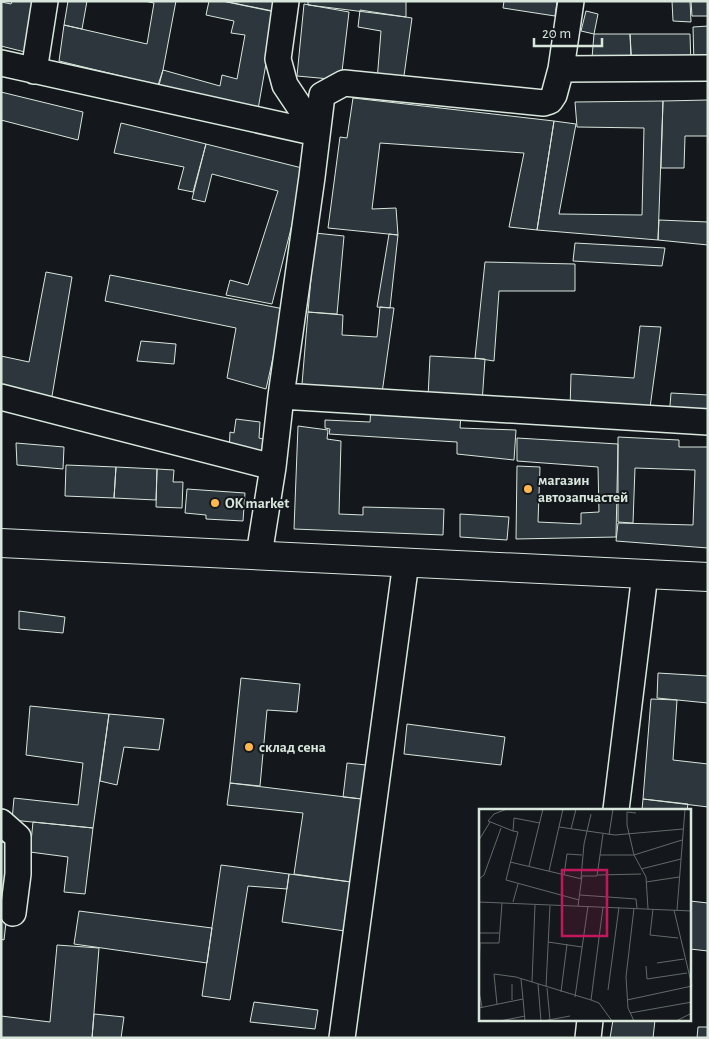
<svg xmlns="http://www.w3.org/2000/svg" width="709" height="1039" viewBox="0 0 709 1039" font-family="'Alegreya Sans',sans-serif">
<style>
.building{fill:#2c363c;stroke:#d8e6dc}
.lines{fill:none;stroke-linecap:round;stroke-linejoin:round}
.minor-casing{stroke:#d8e6dc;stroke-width:28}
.major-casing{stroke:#d8e6dc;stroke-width:30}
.minor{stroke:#14181c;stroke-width:25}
.major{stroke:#14181c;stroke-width:28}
.poi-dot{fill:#ffb74d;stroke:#14181c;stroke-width:2}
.labels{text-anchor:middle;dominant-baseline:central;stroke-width:4;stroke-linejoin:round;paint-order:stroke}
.poi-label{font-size:15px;font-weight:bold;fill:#d8e6dc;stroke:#14181c;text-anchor:start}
.inset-road{fill:none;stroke:#626a69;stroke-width:1}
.view{fill:#c2185b;fill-opacity:0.15;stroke:#c2185b;stroke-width:2.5}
.inset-edge{fill:none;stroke:#d8e6dc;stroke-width:2.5}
</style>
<rect width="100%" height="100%" fill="#14181c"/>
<path class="building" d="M12,1H43L33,54L1,46V2L11,4Z
M68,1H87L82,29L64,25Z
M144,1H176L163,70L158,85L59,61L64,25L147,44L154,3Z
M209,1H222L275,12L257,115L158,89L163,70L220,86L222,75L237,79L245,35L231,33L234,21L206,15Z
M223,1H280L278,12Z
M308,1H406V17L308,5Z
M504,1H557L555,16L503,8Z
M672,1H690L691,22L673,21Z
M691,1H708V16H692Z
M304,4L349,12L341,80L297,76Z
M360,10L412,18L403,83L377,81L381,31L358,27Z
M586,11L598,14L594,34L581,31Z
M708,26V65H694L693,27Z
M594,34H630L631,59L592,58Z
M630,34H690L691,66H632Z
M1,92L83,112L78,140L1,120Z
M353,98L554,121L537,230L509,227L524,153L380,143L372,209L396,208L398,235L328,228L340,137L347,138Z
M708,100V136H685L684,168H661L663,101Z
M663,101L658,240L537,230L554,121L576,124L559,214L642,215L644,128L577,127L575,102Z
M121,123L206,144L193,192L178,189L184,167L114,153Z
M206,144L306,169L272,304L226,295L230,280L248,285L278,191L212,174L205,202L192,199Z
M659,220L708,222V245L658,240Z
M315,233L344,236L337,314L308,312Z
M389,234L398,235L390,308L377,307Z
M575,243L665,248L662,266L573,261Z
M485,262L575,264V291H499L494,361L475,358Z
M46,272L72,277L50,408L1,395V356L29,362Z
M110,275L284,309L266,389L227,378L236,328L105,301Z
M380,307L394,308L382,393L302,384L308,312L343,315L342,335L377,337Z
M640,326L661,327L649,415L570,410L571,374L634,378Z
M141,341L176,344L174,364L137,361Z
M430,356L485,359L482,403L428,397Z
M671,393L708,395V421L669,418Z
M371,408L461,415L460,428L516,430L514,460L457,454V442L329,434L330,429L325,428V420L370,422Z
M236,419L260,422L259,438L263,439L261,460L229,453L230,432L234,433Z
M298,426L328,430L327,439L341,441L339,514L363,515V507L444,509L443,535L294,529Z
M618,437L679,440V447H708V548L616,541L618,523L693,525L695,470L635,468L633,523L618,522Z
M517,438L618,444L616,537L516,539L517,466L540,467L538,522L581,524V513L599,512L598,467L517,461Z
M16,443L64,447L63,469L17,465Z
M66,465L116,467L114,498L65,496Z
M116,467L157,469L156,500L114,498Z
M157,469L174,470L173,482H183L182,508L156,507Z
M187,489L245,493L243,521L206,519V515L185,513Z
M460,514L509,517L507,540L460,537Z
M19,611L65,617L63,633L19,629Z
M658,673L708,676V703L657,698Z
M241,678L300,684L297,712L267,710L260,786L230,783Z
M651,699L677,700L673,760L708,764V807L643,799Z
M30,706L109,714L93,828L12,820L14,798L78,805L83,763L26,755Z
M109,714L164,719L159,750L124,747L117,785L100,781Z
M407,724L505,737L501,765L404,754Z
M347,763L366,765L362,799L343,797Z
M230,783L362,799L351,882L294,874L303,813L227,805Z
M643,799L688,804L687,810H642Z
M33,822L93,828L85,894L64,892L68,857L30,852Z
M1,842L15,844L4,940L1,939Z
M221,865L289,874L287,889L248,886L230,1000L202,996Z
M289,874L351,882L345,931L282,922Z
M690,901L708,903V951L690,949Z
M79,911L212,928L207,963L74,944Z
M57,945L99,948L92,1038H1V1016L50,1022Z
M254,1002L318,1010L315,1029L250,1022Z
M94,1014L124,1017L121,1038H92Z
M613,1020H655L653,1038H610Z
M698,1027H708V1038H697Z"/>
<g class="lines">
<g class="minor-casing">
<path id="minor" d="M286,1L278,59L285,85L317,133
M1,63L317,133
M561,69L708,68
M34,71L45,1
M281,396L708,422
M1,397L273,467
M259,555L273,467L281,396L312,177L322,95L344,83L544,103L550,101L554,95L561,69L571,1
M616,810L645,574
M1,822L18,837V874L13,913
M342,1038L406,562
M588,1038L590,1020"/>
</g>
<g class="major-casing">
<path id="major" d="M1,543L708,577"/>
</g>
<use href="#minor" class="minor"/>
<use href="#major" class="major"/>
</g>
<g class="poi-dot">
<circle cx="528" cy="489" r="5"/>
<circle cx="215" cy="503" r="5"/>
<circle cx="249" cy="747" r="5"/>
</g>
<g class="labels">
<g class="poi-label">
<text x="538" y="480">магазин<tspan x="538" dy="17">автозапчастей</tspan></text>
<text x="225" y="503">OK market</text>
<text x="259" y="747">склад сена</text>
</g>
</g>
<g transform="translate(479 809)">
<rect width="212" height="212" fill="#14181c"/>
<path class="inset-road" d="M28,0L15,5L9,12L34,22M157,4L148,3V16L155,46L167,68L169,100M61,14L35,9L34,22L39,23L27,71L100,91M80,18L136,26L204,20M92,20L97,0M130,26L134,0M0,31L11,13M121,46H155L203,31M31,53L103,70M50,57L64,0M162,60L202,50M70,62L84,0M85,66L88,45L103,46M119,66L162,65M102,69L105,35L112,5M0,70L5,66L22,19M167,73L200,68M101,86L157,90L158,99M0,93L213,102M34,93L39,75M99,97L103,67H118L124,25M174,100L171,126L199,129M195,101L213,177M198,101L206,0M0,124H20M69,133L103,138M0,134H20L23,94M178,154L205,150M167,157L168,170L208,164M0,163L1,135M42,170L44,190M53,173L56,96M33,175V191M59,175L62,212M67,178L71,97M68,179L71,211M129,181L140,98M0,183L3,198M82,183L88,135M96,188L109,97M112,191L124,98M148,191L213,177M18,195L15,165L37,168L112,191L120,194L133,212M0,199L44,190L46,212M151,204L213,193M21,212L46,207M64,212L91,207M155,212L149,199L147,168L155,99M197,212L213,204"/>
<path class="view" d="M83,61H128V127H83Z"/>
<rect width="212" height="212" class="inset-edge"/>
</g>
<rect width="709" height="1039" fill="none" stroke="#d8e6dc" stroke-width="5"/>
<path d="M534 38v8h68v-8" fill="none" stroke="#d8e6dc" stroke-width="2.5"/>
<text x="542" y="38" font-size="15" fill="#d8e6dc" stroke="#14181c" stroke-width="4" paint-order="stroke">20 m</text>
</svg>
